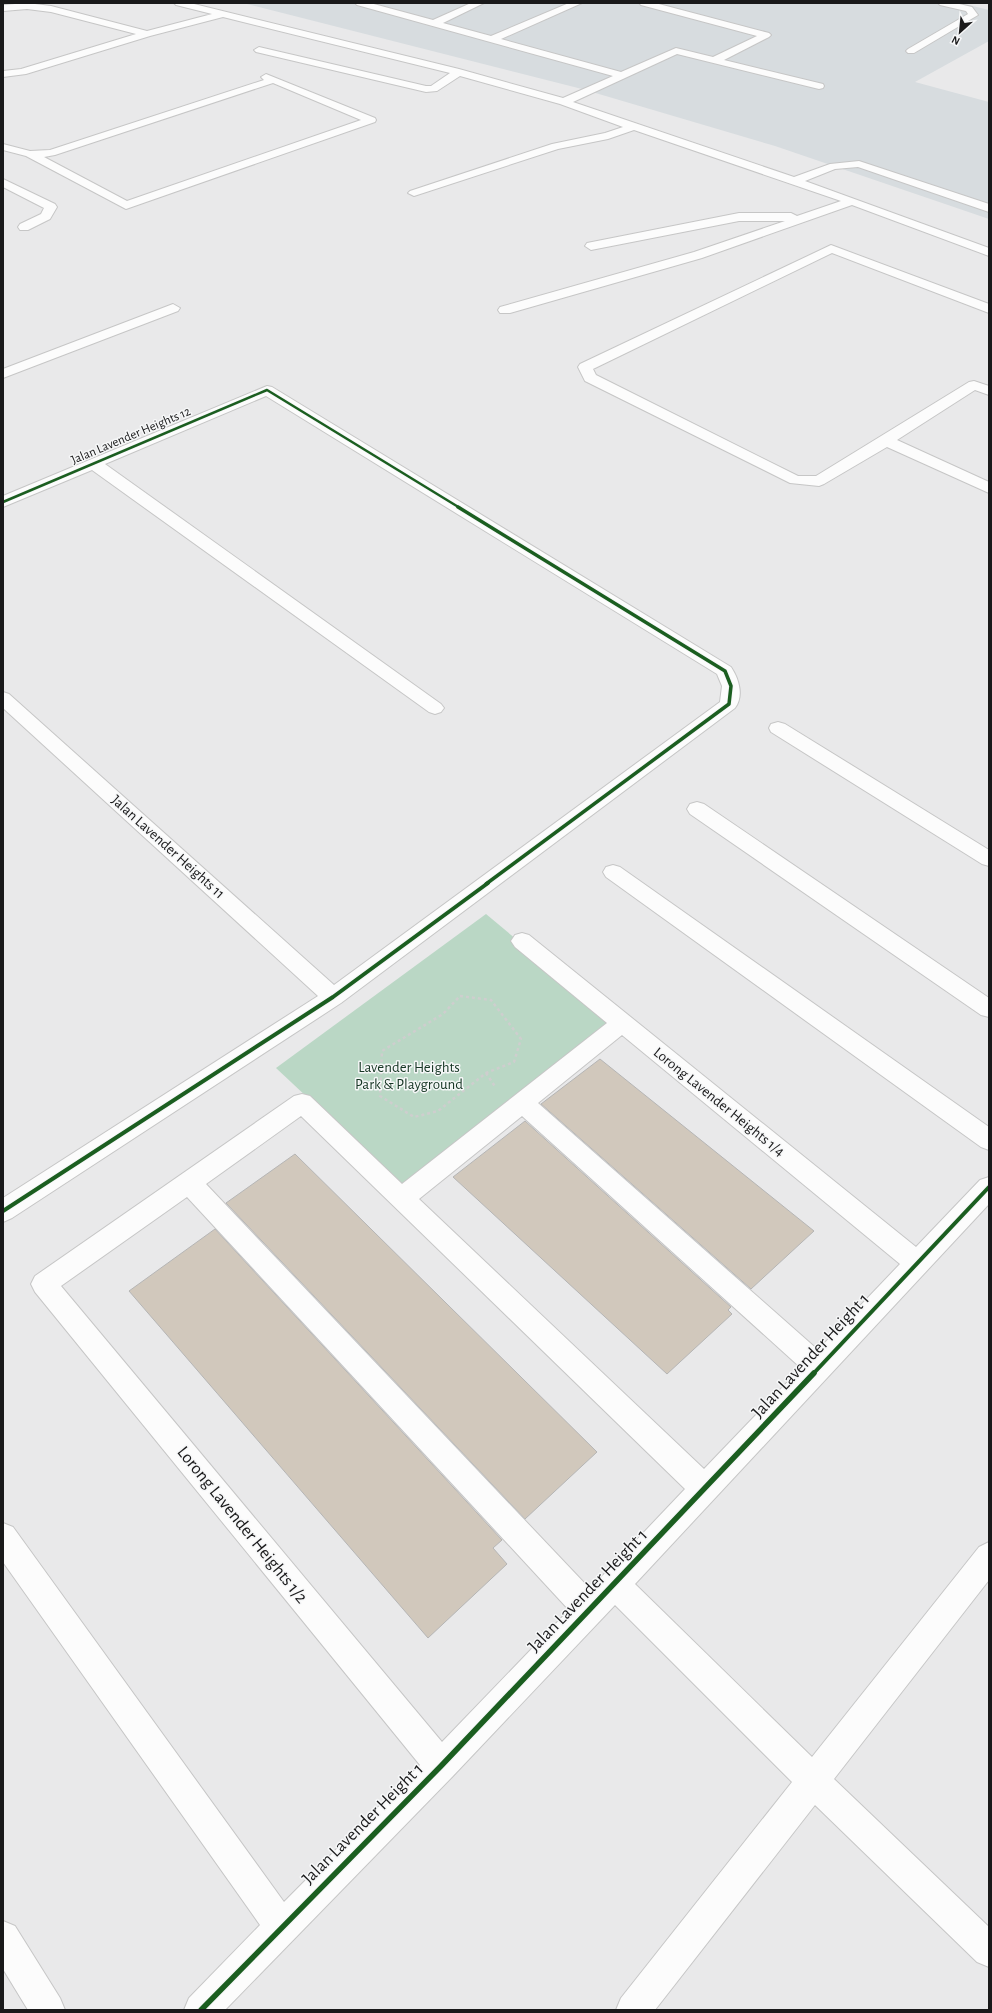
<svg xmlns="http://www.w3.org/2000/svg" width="992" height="2013" viewBox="0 0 992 2013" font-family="'Alegreya Sans',sans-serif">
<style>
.built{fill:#d7dcdf}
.green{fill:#bad7c5}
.building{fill:#d1c8bc;stroke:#b5b5b5}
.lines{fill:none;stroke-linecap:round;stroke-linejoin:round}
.minor-casing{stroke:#c6c6c6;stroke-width:2}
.path{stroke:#cecece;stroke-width:2.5;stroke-dasharray:3 3;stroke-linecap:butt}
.minor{fill:#fcfcfc;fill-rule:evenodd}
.cycleway-far3-casing{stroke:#f6f7f8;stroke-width:4}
.cycleway-far2-casing{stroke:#f6f7f8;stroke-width:5.5}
.cycleway-far1-casing{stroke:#f6f7f8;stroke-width:6}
.cycleway-casing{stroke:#f6f7f8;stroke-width:8}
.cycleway-far3{stroke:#1b5e20;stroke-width:2.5}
.cycleway-far2{stroke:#1b5e20;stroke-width:3.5}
.cycleway-far1{stroke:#1b5e20;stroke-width:4}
.cycleway{stroke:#1b5e20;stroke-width:5.5}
.labels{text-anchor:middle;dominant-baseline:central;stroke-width:3;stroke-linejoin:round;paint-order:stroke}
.far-street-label{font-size:13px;fill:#19191a;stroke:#f6f7f8}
.street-label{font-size:15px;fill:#19191a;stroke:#f6f7f8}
.park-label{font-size:15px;fill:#163624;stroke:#f6f7f8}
.near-street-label{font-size:18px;fill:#19191a;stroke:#f6f7f8}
</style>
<rect width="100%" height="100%" fill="#e9e9ea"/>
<path class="built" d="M243,3H961L989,10V41L915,82L989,102V219L775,146L582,89Z"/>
<path class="green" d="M486,914L616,1023L404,1188L276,1068Z"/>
<path class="building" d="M600,1059L814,1231L751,1289L541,1104Z
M525,1121L731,1307L728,1310L732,1314L667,1374L453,1177Z
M295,1154L597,1452L525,1519L226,1203Z
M215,1229L502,1540L493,1548L507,1564L428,1638L129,1291Z"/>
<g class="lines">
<g class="minor-casing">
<path id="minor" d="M27,3L51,6L147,31L212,14L176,5L174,3H190L459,69L563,98L613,76L357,5L355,3H370L433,20L471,3H484L443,23L491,36L569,3H582L501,39L621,72L676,48L713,57L757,36L641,5L639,3H655L769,33L771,35L769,37L724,60L823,84L824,86L823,88L819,89L677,54L573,102L794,177L830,164L859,161L989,204V212L858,167L835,169L805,181L989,248V256L852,205L702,258L510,313H500L498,310L500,307L694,252L785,221H739L591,250L585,246L587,243L739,213H791L797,216L841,201L634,130L608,139L558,149L414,196L408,193L410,191L552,144L605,133L623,127L560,104L460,76L437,91L426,92L256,52L254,50L259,47L426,86H431L450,73L223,17L150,36L26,74L3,77V71L21,69L136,34L51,12L27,9L3,11V5Z
M938,3H955L972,7L978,15L914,53H908L906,51L908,49L968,14L966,11L940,5Z
M266,74L375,118L376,120L375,122L126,209L26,156L3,150V144L30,151L50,150L264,80L261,77ZM273,83L361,120L127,201L44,157L55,155Z
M3,179L55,204L57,207L50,219L28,230H20L18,227L20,224L41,214L44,208L3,187Z
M831,245L989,304V313L832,253L593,369L596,375L798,476H816L969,382L974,381L989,386V395L975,390L897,440L989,482V493L887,447L824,484L819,486L790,483L585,381L578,367L580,364Z
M173,304L180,308L178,311L3,378V369Z
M267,386L272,387L731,667C739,679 744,696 735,708L341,1003L12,1218L3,1222V1198L318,996L3,708V692L9,694L334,985L720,702L722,686L717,674L266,396L105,464L441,704L444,708L441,712L435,714L429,712L92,470L3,507V496Z
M778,722L785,724L989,850V866L982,864L771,732L769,728L771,724Z
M697,802L704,804L989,998V1017L981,1015L690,814L687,809L690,804Z
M613,865L620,867L989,1127V1150L981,1147L606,877L603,872L606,867Z
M522,933L529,935L916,1247L980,1180L989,1177V1204L635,1584L812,1757L979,1547L989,1542V1580L834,1779L989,1927V1967L977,1962L815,1805L655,2010H616L621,1998L792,1782L615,1605L452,1777L225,2010H184L189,1998L260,1925L3,1562V1523L13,1527L284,1902L420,1765L35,1292L31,1284L35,1276L294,1096L302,1094L310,1096L402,1184L607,1023L515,947L511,941L515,935ZM622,1035L900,1264L818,1350L538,1103ZM301,1116L685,1489L590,1589L206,1184ZM522,1116L801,1368L704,1469L419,1199ZM187,1197L569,1610L442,1742L61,1286Z
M3,1921L15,1926L60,1998L65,2010H28L3,1969Z"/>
</g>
<path class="path" d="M460,996L491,1000L521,1039L514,1062L486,1073L438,1111L414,1117L380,1096L382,1051L443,1014Z
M486,1073L496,1088"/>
<use href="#minor" class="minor"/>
<g class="cycleway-far3-casing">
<path id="cycleway-far3" d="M3,502L267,390L460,508"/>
</g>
<g class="cycleway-far2-casing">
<path id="cycleway-far2" d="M458,507L725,671L731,686L729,704L486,884"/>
</g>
<g class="cycleway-far1-casing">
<path id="cycleway-far1" d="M3,1211L333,997L488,883
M813,1374L989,1187"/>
</g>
<g class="cycleway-casing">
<path id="cycleway" d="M201,2010L441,1766L814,1373"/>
</g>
<use href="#cycleway-far3" class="cycleway-far3"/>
<use href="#cycleway-far2" class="cycleway-far2"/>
<use href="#cycleway-far1" class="cycleway-far1"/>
<use href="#cycleway" class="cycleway"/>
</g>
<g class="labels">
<g class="far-street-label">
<text transform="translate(131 436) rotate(-23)">Jalan Lavender Heights 12</text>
</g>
<g class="street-label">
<text transform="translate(168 847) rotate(42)">Jalan Lavender Heights 11</text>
<text transform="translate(719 1102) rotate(39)">Lorong Lavender Heights 1/4</text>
</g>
<g class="park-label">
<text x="409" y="1067">Lavender Heights<tspan x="409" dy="17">Park &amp; Playground</tspan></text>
</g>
<g class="near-street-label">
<text transform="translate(811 1356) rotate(-47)">Jalan Lavender Height 1</text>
<text transform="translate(242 1525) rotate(51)">Lorong Lavender Heights 1/2</text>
<text transform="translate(588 1591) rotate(-46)">Jalan Lavender Height 1</text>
<text transform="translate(363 1824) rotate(-45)">Jalan Lavender Height 1</text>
</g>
</g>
<rect width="992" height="2013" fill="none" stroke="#19191a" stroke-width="8"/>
<g transform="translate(960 32) rotate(207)" stroke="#f6f7f8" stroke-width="3" paint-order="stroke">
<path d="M0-3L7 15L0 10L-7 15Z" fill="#19191a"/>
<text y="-6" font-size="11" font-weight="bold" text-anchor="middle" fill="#19191a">N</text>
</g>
</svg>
